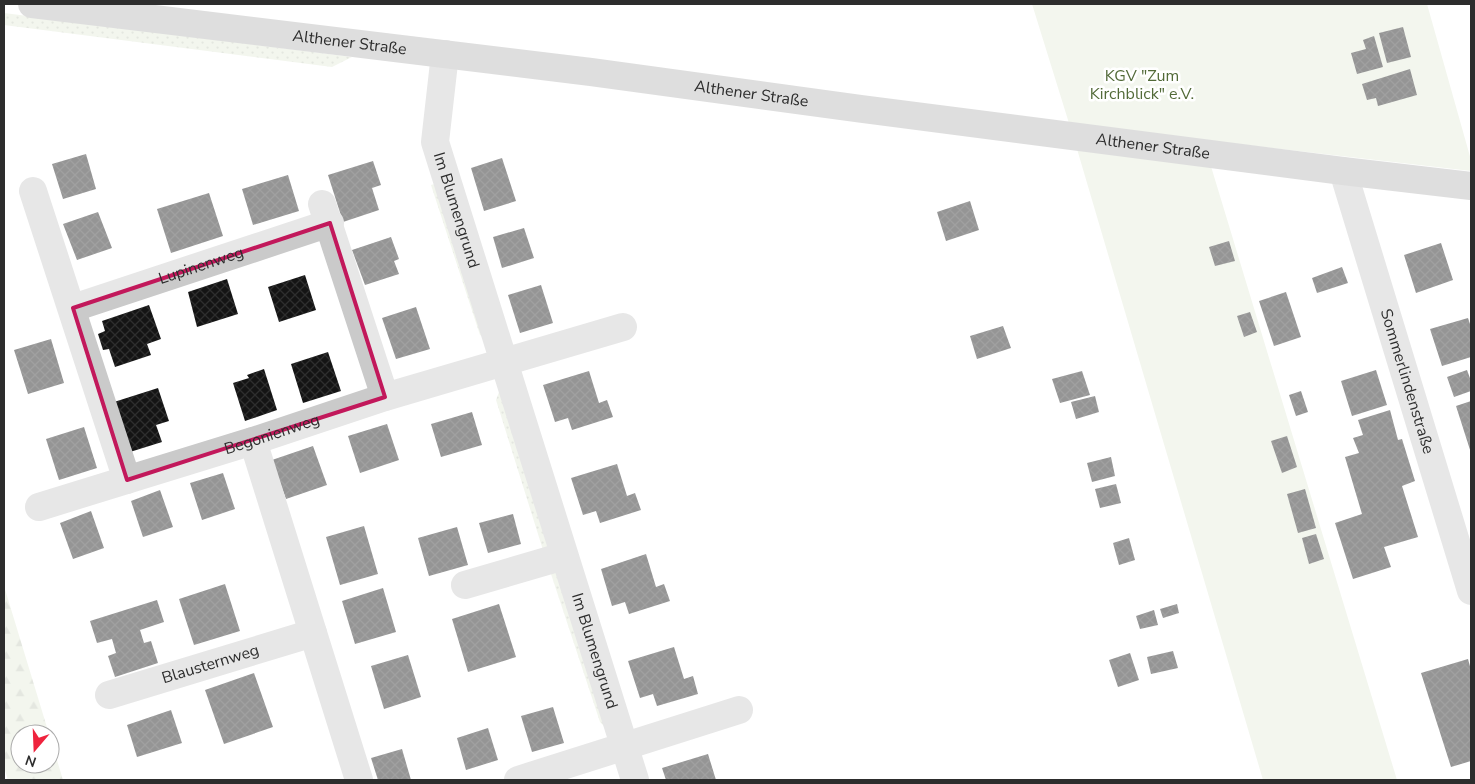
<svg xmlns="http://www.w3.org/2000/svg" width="1475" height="784" viewBox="0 0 1475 784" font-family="'Nunito Sans',sans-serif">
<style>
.grass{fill:url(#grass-dots)}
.forest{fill:url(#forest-firs)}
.garden{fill:#e4ebd9}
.building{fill:url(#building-cross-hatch)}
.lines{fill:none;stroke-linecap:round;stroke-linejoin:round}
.minor{stroke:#cacaca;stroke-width:28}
.secondary{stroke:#b7b7b7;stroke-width:28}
.marked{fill:none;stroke:#c2185b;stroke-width:4;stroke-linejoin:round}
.labels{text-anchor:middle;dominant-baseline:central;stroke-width:5;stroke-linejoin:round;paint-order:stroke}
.street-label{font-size:16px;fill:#2d2d2d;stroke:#fff}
.park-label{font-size:16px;fill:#526a38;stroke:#fff}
</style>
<defs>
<pattern id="grass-dots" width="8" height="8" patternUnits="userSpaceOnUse" patternTransform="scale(1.25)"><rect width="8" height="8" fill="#e4ebd9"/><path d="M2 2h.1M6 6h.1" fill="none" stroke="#c4cabb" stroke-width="1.8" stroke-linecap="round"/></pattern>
<pattern id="forest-firs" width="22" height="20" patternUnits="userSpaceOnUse" patternTransform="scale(1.25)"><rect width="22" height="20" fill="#e4ebd9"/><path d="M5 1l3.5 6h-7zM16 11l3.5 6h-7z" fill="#c4cabb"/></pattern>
<pattern id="building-cross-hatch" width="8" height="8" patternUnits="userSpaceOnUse" patternTransform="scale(1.25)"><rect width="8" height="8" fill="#141414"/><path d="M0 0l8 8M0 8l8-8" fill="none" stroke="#2e2e2e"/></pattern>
</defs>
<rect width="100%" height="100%" fill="#fff"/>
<path class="grass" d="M4,13L352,57L332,67L4,25Z
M438,183L484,337L480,335L431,185Z
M502,390L548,546L543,550L496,400L499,392Z
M558,569L610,732L600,722L550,571Z"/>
<path class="forest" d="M4,586L49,734H20V764H50V737L63,780H8L4,767Z"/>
<path class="garden" d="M1032,4H1427L1471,160V171L1203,140L1397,780H1263L1077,149Z"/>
<path class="building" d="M1403,27L1411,57L1387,63L1379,33Z
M1374,36L1383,67L1357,74L1351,53L1366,49L1363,40Z
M1410,69L1417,95L1378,106L1376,98L1367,100L1362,84Z
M86,154L96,189L63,199L52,164Z
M502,158L516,201L484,211L471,168Z
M373,161L381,185L372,188L379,210L343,222L328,175Z
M288,175L299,211L253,225L242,189Z
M209,193L223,236L171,253L157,209Z
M970,201L979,230L946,241L937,212Z
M98,212L112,248L77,260L63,224Z
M524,228L534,258L502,268L493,237Z
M391,237L399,259L394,261L399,274L365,285L352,250Z
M1229,241L1235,261L1215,266L1209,247Z
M1441,243L1453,280L1416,293L1404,255Z
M1342,267L1348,283L1317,293L1312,278Z
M305,275L316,310L279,322L268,287Z
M227,279L238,314L197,327L188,292Z
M541,285L553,323L520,333L508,295Z
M1286,292L1301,337L1274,346L1259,301Z
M149,305L161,339L147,344L151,355L115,367L109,349L103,350L98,334L105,331L102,321Z
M416,307L430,349L396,359L382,318Z
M1250,312L1257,332L1244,337L1237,316Z
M1468,318L1471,327V357L1442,366L1430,329Z
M1003,326L1011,348L977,359L970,336Z
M51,339L64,383L28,394L14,350Z
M328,352L341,391L303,403L291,364Z
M264,369L277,410L245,421L233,383L249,378L247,375Z
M1376,370L1387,405L1352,416L1341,381Z
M1467,370L1471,381V391L1454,397L1447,377Z
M589,371L599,403L607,400L613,417L572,430L568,418L555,422L543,385Z
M1082,371L1090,395L1060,403L1052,379Z
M158,388L169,421L156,425L162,442L130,452L114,402Z
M1301,391L1308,412L1296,416L1289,395Z
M1095,396L1099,412L1076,419L1071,402Z
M1471,401V453L1456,406Z
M1390,410L1398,440L1402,439L1415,481L1402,486L1418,537L1384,547L1391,567L1353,579L1335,523L1362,514L1345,457L1359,453L1353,438L1363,435L1358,420Z
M472,412L482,445L441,457L431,424Z
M387,424L399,460L360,473L348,436Z
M84,427L97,468L59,480L46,439Z
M1287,436L1297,467L1282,473L1271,441Z
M313,446L327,485L286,499L272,460Z
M1111,457L1115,476L1092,482L1087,463Z
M617,464L627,496L635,493L641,510L600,523L596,511L583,515L571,478Z
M223,473L235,509L202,520L190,483Z
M1116,484L1121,503L1100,508L1095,489Z
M1305,489L1316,528L1298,533L1287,494Z
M160,490L173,527L143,537L131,501Z
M91,511L104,548L73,559L60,523Z
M513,514L521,544L488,553L479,523Z
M364,526L378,574L340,585L326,537Z
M457,527L468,565L429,576L418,538Z
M1316,534L1324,559L1309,564L1302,538Z
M1129,538L1135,560L1119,565L1113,543Z
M646,554L656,587L664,584L670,601L629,614L625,602L612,606L601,569Z
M225,584L240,631L194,645L179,599Z
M383,588L396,632L355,644L342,601Z
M157,600L164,622L140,630L144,643L151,641L158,663L115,677L108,656L116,653L112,639L97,643L90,621Z
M499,604L516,657L468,672L452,619Z
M1177,604L1179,613L1163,618L1160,609Z
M1154,610L1158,625L1140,629L1136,616Z
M674,647L684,679L693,676L698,694L657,706L653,694L640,698L628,661Z
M1173,651L1178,668L1151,674L1147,657Z
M1130,653L1139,680L1118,687L1109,660Z
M408,655L421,697L384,709L371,666Z
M1468,659L1471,670V761L1451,767L1421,673Z
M254,673L273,727L224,744L205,690Z
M553,707L564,743L532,752L521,716Z
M171,710L182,743L137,757L127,725Z
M488,728L498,760L466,770L457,738Z
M402,749L411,780H378L371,758Z
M708,754L716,780H666L662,768Z"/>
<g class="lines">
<g class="minor">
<path id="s1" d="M445,54L435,142L635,780"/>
<path id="s2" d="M1343,171L1471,591"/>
<path d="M33,191L127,480"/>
<path d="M322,204L385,397"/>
<path id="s3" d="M73,308L330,223"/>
<path d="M253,441L359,780"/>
<path id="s4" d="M39,507L253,441L385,397L623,327"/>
<path d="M465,585L564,556"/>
<path id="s5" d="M109,695L313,633"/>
<path d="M518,780L739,710"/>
</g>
<path class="secondary" id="s6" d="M32,4L591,72L862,109L1343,171L1471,186"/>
</g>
<path d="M0 0H1475V784H0ZM330,223L385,397L127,480L73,308Z" fill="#fff" fill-opacity=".55" fill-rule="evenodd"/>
<path class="marked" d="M330,223L385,397L127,480L73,308Z"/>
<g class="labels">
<g class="street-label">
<text stroke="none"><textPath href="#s6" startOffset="320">Althener Straße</textPath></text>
<text stroke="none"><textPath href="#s6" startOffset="725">Althener Straße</textPath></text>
<text stroke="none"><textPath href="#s6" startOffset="1130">Althener Straße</textPath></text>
<text stroke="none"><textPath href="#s1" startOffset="160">Im Blumengrund</textPath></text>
<text stroke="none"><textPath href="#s3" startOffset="135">Lupinenweg</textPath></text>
<text stroke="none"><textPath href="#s2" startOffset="220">Sommerlindenstraße</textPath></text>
<text stroke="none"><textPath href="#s4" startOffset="244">Begonienweg</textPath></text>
<text stroke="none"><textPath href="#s1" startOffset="622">Im Blumengrund</textPath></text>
<text stroke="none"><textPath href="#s5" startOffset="106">Blausternweg</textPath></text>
</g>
<g class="park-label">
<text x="1142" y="76">KGV "Zum<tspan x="1142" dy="18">Kirchblick" e.V.</tspan></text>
</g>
</g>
<rect width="1475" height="784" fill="none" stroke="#2d2d2d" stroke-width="10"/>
<g transform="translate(35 749) rotate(199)"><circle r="24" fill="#ffffff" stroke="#ababab"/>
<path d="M0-4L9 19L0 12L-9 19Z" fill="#ef233d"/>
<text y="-8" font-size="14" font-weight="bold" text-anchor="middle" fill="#2d2d2d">N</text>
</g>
</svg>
